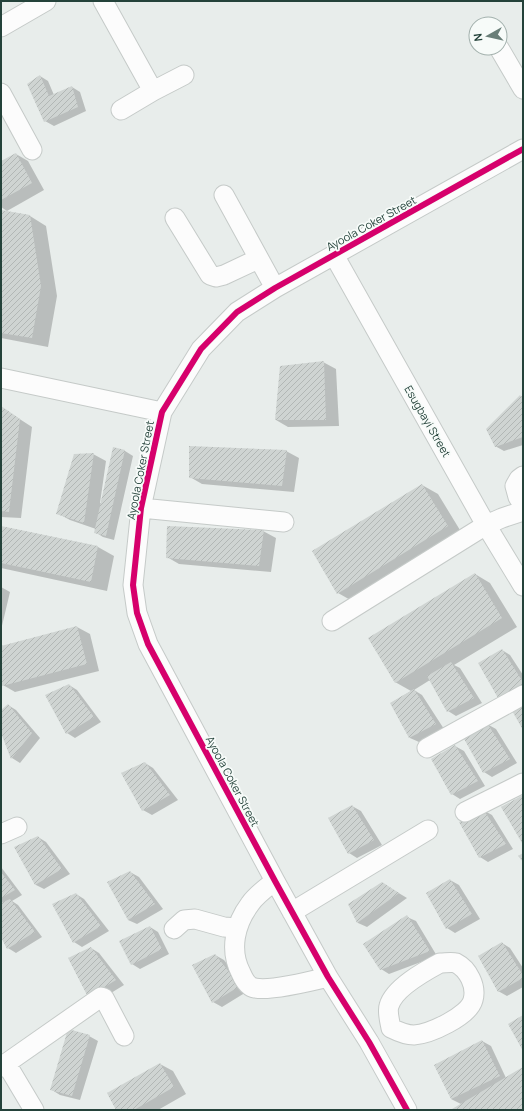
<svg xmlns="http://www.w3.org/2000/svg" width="524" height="1111" viewBox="0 0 524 1111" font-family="Manrope,sans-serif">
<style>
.shadow{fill:#0003}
.building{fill:url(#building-hatch)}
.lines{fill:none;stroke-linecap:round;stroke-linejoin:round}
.minor-casing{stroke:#c5cac8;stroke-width:21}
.minor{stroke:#fcfcfc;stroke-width:19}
.cycleway-casing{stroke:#f7fbf9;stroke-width:8}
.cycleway{stroke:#d6006c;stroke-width:6}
.labels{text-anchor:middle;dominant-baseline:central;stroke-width:3.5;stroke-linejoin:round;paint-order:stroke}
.street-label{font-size:11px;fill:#24423a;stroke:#f7fbf9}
</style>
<defs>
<pattern id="building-hatch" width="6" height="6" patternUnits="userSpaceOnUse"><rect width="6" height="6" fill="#cfd4d2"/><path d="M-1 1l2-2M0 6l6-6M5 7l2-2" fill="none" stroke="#b2b7b5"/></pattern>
</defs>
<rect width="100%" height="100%" fill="#e8edeb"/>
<path class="shadow" d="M40,76L48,81L54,95L72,87L80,92L86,111L54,126L45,121Z
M16,154L28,161L44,190L7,211L1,207V162Z
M1,211L30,216L46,226L57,296L48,347L1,338Z
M323,362L336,369L339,426L288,427L276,420Z
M521,396L523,397V445L504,451L495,446Z
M1,407L32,427L21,518L1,517Z
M114,449L125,451L133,456L114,540L103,537L95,532L96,529L70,520L57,513L93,454L106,461L100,503H101Z
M286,451L299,458L294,492L202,484L190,477Z
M422,485L438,494L463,535L354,602L338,593Z
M1,527L98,547L114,556L107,591L1,568Z
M263,531L276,538L271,572L179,564L167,557Z
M475,574L490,583L517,627L454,665L460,668L482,703L456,716L448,711L430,680L414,690L422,695L444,729L419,742L410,738L391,703L411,691L395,682Z
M1,587L10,592L1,630Z
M77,627L90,634L99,671L15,692L3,685L1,678V647Z
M502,650L510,655L523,675V694Z
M69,685L77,690L101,722L75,738L67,733Z
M8,705L16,710L40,738L20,763L12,758L1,730V712Z
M487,724L496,729L517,763L492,777L484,772Z
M455,746L464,751L485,786L460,799L452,794Z
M145,763L153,768L178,800L152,815L143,810Z
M352,806L361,811L382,845L357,858L349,853Z
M483,810L492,815L513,849L488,862L480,857Z
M38,837L46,842L70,874L44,889L36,885L16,847Z
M1,867L22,895L12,901L18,905L42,937L16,953L8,948L1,935Z
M130,872L139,877L163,909L137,924L128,920Z
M450,880L459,885L480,919L455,933L447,928Z
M382,883L407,898L367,927L358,923L349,904Z
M76,894L84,899L109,931L82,947L74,942Z
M407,917L416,921L437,956L389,974L381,969Z
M150,927L158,932L169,954L140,969L132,964Z
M502,943L510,948L523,968V987L507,996L498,991Z
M91,948L99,953L124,985L98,1001Z
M215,955L224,960L248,991L222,1007L213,1002L193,965Z
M89,1036L98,1041L80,1100L60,1095L52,1090Z
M482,1041L491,1046L506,1078L523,1068V1110H454L461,1104L451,1099Z
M160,1064L173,1071L186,1094L158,1110H118Z"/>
<path class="building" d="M40,75L49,96L72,86L78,107L44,122L27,84Z
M16,153L32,183L1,200V161Z
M1,210L30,215L41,286L32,338L1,333Z
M324,361L326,420H275L280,366Z
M520,395L523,399V437L495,447L486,429Z
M1,406L20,419L9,512L1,511Z
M189,446L287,450L282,486L189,478Z
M113,447L125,450L106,536L94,533Z
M94,453L84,523L56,514L74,454Z
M422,484L448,526L337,594L312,551Z
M1,526L98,546L91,582L1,563Z
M167,526L264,530L259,566L166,558Z
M475,573L502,618L395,683L368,638Z
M77,626L87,664L2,686L1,646Z
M502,649L523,682V685L498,698L478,663Z
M451,662L474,698L447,712L427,676Z
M69,684L94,717L66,734L45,695Z
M414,689L436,724L409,738L390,703Z
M523,703V730L511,709Z
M8,704L32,733L11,759L1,733V710Z
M487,723L510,759L483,773L463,737Z
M455,745L478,781L451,795L431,759Z
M145,762L170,795L142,811L121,773Z
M523,795V842L522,843L501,807Z
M352,805L374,840L348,854L328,818Z
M483,809L506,844L479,858L459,822Z
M38,836L62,869L35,885L14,847Z
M523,853V862L518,856Z
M130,871L155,904L128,920L107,882Z
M1,872L15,890L1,898Z
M450,879L472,914L446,929L426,893Z
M382,882L399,893L357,923L348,904Z
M76,893L101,926L73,943L52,904Z
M10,899L35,932L7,949L1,937V903Z
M407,915L430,951L380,970L363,944Z
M150,926L162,949L131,965L119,941Z
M502,942L523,975V978L498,992L478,956Z
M91,947L116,980L88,997L68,958Z
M215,954L240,986L212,1003L192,965Z
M523,1015V1051L508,1024Z
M68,1029L90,1035L72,1096L50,1090Z
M482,1040L500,1076L451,1099L434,1065Z
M160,1063L174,1087L134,1110H116L107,1093Z
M523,1067V1110H453L452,1109Z"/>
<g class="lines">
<g class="minor-casing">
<path id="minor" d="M103,1L153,91L184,75
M1,27L46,1
M499,48L523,89
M1,93L32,150
M121,110L153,91
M224,195L275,288
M175,218L210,275L216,277L224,275L258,259
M334,255L486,525L523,586
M1,378L162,412
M523,476L519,479L515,486L518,497L523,505
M141,508L284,522
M332,621L486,525L502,518L523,511
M427,748L523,695
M465,812L523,783
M1,834L17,827
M275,881C266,888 256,895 250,904C235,924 229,950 241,973C244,980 248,987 255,988C270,991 312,981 328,977
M292,912L428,830
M174,929L184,920L195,919L224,927L237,928
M440,963C445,963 452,962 456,963C468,969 477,986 473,1000C469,1016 430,1034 414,1035C406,1035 399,1032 391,1028C390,1022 387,1012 389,1006C394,988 425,971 440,963Z
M6,1063L34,1110
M1,1067L101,997L104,998L124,1036
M407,1110L369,1042L328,977L275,881L148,644L137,613L133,585L141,508L162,412L201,349L237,312L275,288L523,149"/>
</g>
<use href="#minor" class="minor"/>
<g class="cycleway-casing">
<path id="cycleway" d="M407,1110L369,1042L328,977L275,881L148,644L137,613L133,585L141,508L162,412L201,349L237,312L275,288L523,149"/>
</g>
<use href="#cycleway" class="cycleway"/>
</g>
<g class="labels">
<g class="street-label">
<text transform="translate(371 223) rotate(-29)">Ayoola Coker Street</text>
<text transform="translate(428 421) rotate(60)">Esugbayi Street</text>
<text transform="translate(140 470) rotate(-79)">Ayoola Coker Street</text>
<text transform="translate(233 781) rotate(62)">Ayoola Coker Street</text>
</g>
</g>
<rect width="524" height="1111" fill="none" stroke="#24423a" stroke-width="4"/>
<g transform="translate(488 36) rotate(262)"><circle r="19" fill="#f7fbf9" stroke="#a3b1ad"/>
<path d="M0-3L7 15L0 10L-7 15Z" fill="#697e78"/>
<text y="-6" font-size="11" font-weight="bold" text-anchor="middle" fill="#24423a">N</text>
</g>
</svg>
